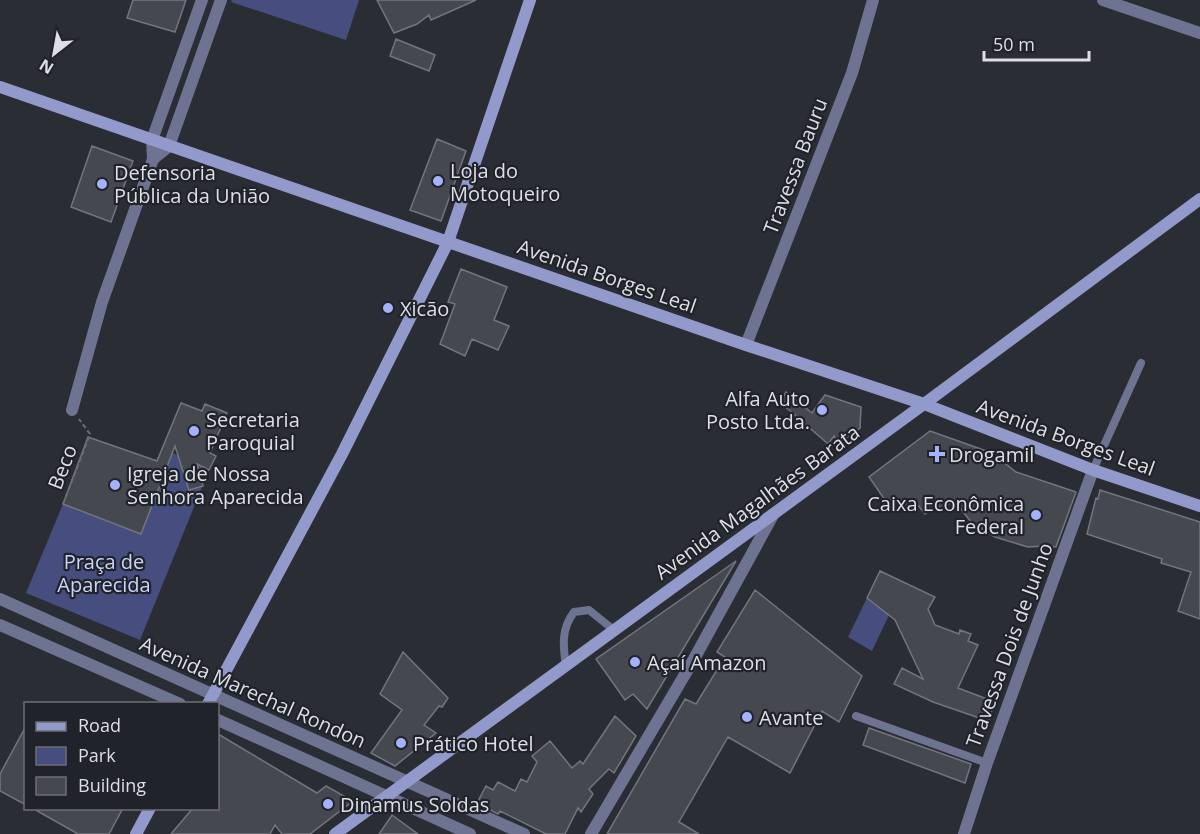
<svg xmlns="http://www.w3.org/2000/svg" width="1200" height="834" viewBox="0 0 1200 834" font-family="'Open Sans',sans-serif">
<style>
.green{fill:#464e7f}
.building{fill:#464850;stroke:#73757e;stroke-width:1.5}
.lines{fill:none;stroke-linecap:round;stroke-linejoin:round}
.path{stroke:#6d6e75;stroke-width:2;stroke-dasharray:4.5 3;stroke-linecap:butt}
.service{stroke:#6d7391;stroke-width:8}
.minor{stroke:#6d7391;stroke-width:12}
.tertiary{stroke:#6d7391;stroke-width:12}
.secondary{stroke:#919acb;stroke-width:12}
.poi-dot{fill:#a4b2fc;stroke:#21232b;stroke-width:2}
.labels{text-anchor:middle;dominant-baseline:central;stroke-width:4.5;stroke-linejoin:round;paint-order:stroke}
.street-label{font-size:20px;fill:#dedfe4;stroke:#21232b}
.poi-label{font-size:20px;fill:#dedfe4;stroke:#21232b;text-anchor:start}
.park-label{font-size:20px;fill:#cad3fa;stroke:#21232b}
</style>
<rect width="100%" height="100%" fill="#2b2d35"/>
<path class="green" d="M232,0H359L346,40L231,2Z
M162,448L209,470L140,640L26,593L63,504L140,534L167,466L156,461Z
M867,598L889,615L872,651L848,637Z"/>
<path class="building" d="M133,0H186L175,32L127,18Z
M377,0H476L431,20L429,15L417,24L394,33Z
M396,39L435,55L429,71L390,56Z
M437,139L466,151L441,221L410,210Z
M92,146L133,161L111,222L71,207Z
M461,269L507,287L494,320L509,326L498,350L472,339L465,356L440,344L455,304L448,302Z
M786,392L812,413L825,395L861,407L860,428L839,443L834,436L828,444L780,402Z
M181,403L202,411L205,404L227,413L210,453L216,456L209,470L197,464L203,486L189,490L175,446L141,534L63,504L88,437L157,461Z
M930,431L992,453L1016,472L1076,492L1056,547L1044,546L1028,547L995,537L971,522L954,500L941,510L938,505L925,514L917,504L906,512L894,498L887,503L869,477Z
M1100,490L1200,522V619L1178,611L1191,572L1161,563L1162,559L1087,534L1096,498L1098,499Z
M736,561L647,709L633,694L625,700L596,659Z
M880,571L935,597L928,609L935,625L959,634L960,630L971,634L968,641L978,645L958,688L995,702L988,721L933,702L894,684L902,668L923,679L895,620L867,598Z
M755,590L862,676L839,722L822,711L790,773L728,737L679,822L699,834H607L685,699L696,704L725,657L717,652Z
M403,652L448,698L442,707L439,706L424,725L436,733L395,766L371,753L402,710L380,694Z
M615,716L636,736L614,773L609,769L589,789L593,794L581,812L578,808L565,834H546L500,811L498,814L477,803L486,786L493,790L498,782L515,791L521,779L527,782L537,762L532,756L550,741L572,768L580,761L583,764Z
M26,726V805L0,791V774Z
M869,728L971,764L965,783L863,745Z
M218,734L317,793L326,786L353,801L310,834H282L275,825L270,834H171L193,808H218Z
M32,808H123L109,834H78Z
M392,815L418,834H379Z"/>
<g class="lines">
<path class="path" d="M63,504L90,434L79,419"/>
<path class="service" d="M1093,470L1141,363
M566,666C563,646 561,629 574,612L589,610L615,631
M856,716L987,763"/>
<path class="minor" d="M153,159L169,146L221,0
M746,345L852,73L873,0
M72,410L102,302L153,159L152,140L202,0
M591,834L694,659L773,515
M964,834L987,763L1093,470"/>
<path class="tertiary" d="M1103,0L1200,33
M0,599L524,834
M0,625L180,704
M218,720L470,834"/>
<path class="secondary" d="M0,87L746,345L924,404L1093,470L1200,506
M208,704L342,454L448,242L530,0
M136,834L150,808
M335,834L924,404L1200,199"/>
</g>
<g class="poi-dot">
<circle cx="438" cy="181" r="6"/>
<circle cx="102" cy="184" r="6"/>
<circle cx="388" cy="308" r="6"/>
<circle cx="822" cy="410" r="6"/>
<circle cx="194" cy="431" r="6"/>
<path d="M934 445h6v6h6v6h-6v6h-6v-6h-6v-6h6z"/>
<circle cx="115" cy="485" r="6"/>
<circle cx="1036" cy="515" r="6"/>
<circle cx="635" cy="662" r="6"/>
<circle cx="747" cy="717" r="6"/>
<circle cx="401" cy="743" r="6"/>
<circle cx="328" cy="804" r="6"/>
</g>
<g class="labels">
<g class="street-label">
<text transform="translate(795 166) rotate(-69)">Travessa Bauru</text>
<text transform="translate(607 276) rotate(19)">Avenida Borges Leal</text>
<text transform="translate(1066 437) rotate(20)">Avenida Borges Leal</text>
<text transform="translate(62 467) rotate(-69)">Beco</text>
<text transform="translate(757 502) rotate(-36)">Avenida Magalhães Barata</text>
<text transform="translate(1009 645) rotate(-70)">Travessa Dois de Junho</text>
<text transform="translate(253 692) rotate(24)">Avenida Marechal Rondon</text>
</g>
<g class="poi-label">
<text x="450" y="170">Loja do<tspan x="450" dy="23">Motoqueiro</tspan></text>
<text x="114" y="172">Defensoria<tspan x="114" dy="23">Pública da União</tspan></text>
<text x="400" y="308">Xicão</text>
<text x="810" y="398" text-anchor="end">Alfa Auto<tspan x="810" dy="23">Posto Ltda.</tspan></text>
<text x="206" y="419">Secretaria<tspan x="206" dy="23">Paroquial</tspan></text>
<text x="949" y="454">Drogamil</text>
<text x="127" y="473">Igreja de Nossa<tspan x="127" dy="23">Senhora Aparecida</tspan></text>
<text x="1024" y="503" text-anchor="end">Caixa Econômica<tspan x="1024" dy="23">Federal</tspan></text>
<text x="647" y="662">Açaí Amazon</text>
<text x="759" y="717">Avante</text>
<text x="413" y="743">Prático Hotel</text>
<text x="340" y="804">Dinamus Soldas</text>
</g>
<g class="park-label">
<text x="104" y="561">Praça de<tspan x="104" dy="23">Aparecida</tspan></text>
</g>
</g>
<rect x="24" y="702" width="195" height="108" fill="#21232b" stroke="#6d6e75" stroke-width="1.5"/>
<rect x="36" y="722" width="30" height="9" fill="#919acb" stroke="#6d6e75" stroke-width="1.5"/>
<text x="78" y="732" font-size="18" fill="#dedfe4">Road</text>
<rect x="36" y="747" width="30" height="18" fill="#464e7f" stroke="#6d6e75" stroke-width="1.5"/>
<text x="78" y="762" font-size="18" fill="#dedfe4">Park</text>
<rect x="36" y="777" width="30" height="18" fill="#464850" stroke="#6d6e75" stroke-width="1.5"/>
<text x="78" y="792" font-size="18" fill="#dedfe4">Building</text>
<g transform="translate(54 54) rotate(211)" stroke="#21232b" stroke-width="4.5" paint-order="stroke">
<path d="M0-4.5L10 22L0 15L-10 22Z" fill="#dedfe4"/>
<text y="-9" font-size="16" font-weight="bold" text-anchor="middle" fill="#dedfe4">N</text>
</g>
<path d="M984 51v9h105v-9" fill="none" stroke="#dedfe4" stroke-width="3"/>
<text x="993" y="51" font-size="18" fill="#dedfe4" stroke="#21232b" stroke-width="4.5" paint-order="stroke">50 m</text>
</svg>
